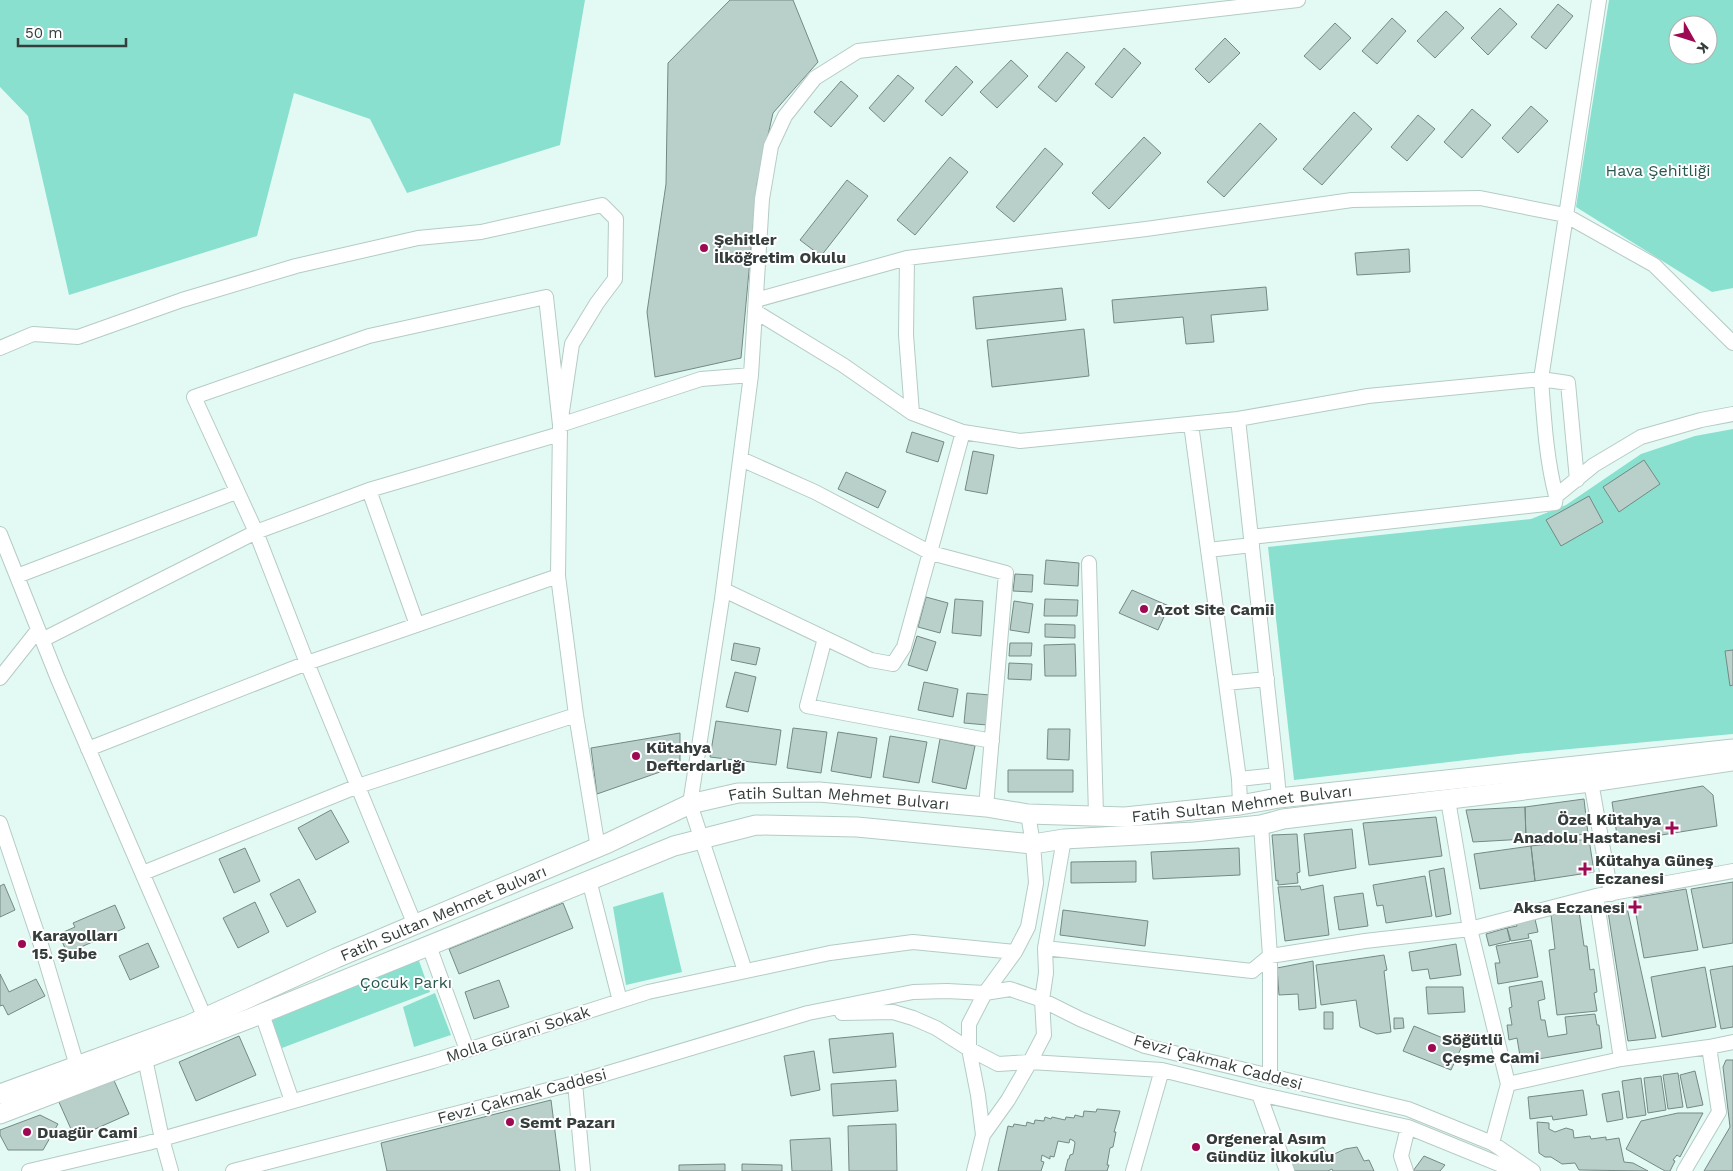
<svg xmlns="http://www.w3.org/2000/svg" width="1733" height="1171" viewBox="0 0 1733 1171" font-family="'Work Sans',sans-serif">
<style>
.green{fill:#89e0ce;fill-rule:evenodd}
.building{fill:#b9cfca;stroke:#758984}
.lines{fill:none;stroke-linecap:round;stroke-linejoin:round}
.minor-casing{stroke:#b5cbc5;stroke-width:16}
.secondary-casing{stroke:#b5cbc5;stroke-width:21}
.minor{stroke:#fff;stroke-width:14}
.secondary{stroke:#fff;stroke-width:19}
.poi-dot{fill:#9e0953;stroke:#fff;stroke-width:2}
.labels{text-anchor:middle;dominant-baseline:central;stroke-width:4;stroke-linejoin:round;paint-order:stroke}
.park-label{font-size:16px;fill:#29574e;stroke:#fff}
.poi-label{font-size:16px;font-weight:bold;fill:#353e3c;stroke:#fff;text-anchor:start}
.street-label{font-size:16px;fill:#353e3c;stroke:#fff}
</style>
<rect width="100%" height="100%" fill="#e3faf4"/>
<path class="green" d="M0,0H585L560,145L407,193L370,119L294,93L257,236L69,295L28,116L0,87Z
M1609,0H1733V288L1712,292L1576,207ZM1678,25H1708V55H1678Z
M1733,429V734L1527,753L1294,780L1268,547L1531,519L1566,505L1641,454L1695,436Z
M663,892L682,972L626,985L613,907Z
M418,958L430,992L282,1048L270,1018Z
M435,993L451,1035L414,1047L403,1007Z"/>
<path class="building" d="M730,0H793L818,62L773,113L757,184L741,358L655,377L647,312L666,184L668,63Z
M1558,4L1573,16L1546,49L1531,37Z
M1500,8L1517,24L1488,55L1471,38Z
M1446,11L1464,28L1435,58L1417,41Z
M1392,18L1406,31L1377,64L1362,51Z
M1335,23L1351,38L1320,70L1304,56Z
M1225,38L1240,53L1209,83L1195,69Z
M1124,48L1141,63L1112,98L1095,84Z
M1067,52L1085,67L1056,102L1038,87Z
M1011,60L1028,76L997,108L980,92Z
M956,66L973,82L942,116L925,101Z
M898,75L914,88L884,122L869,108Z
M841,81L858,96L831,127L814,112Z
M1531,106L1548,121L1518,153L1502,138Z
M1472,109L1491,125L1462,158L1444,142Z
M1354,112L1372,129L1322,185L1303,169Z
M1418,115L1435,129L1407,161L1391,147Z
M1260,123L1277,139L1224,197L1207,182Z
M1144,137L1161,153L1109,209L1092,193Z
M1045,148L1063,164L1014,222L996,207Z
M950,157L968,172L915,235L897,220Z
M847,180L868,196L821,256L800,240Z
M1409,249L1410,272L1357,275L1355,253Z
M1266,287L1268,310L1211,315L1214,342L1186,344L1183,317L1114,323L1112,300Z
M1062,288L1066,320L976,329L973,297Z
M1084,329L1089,376L992,387L987,340Z
M912,432L944,442L938,462L906,452Z
M973,451L994,455L987,494L965,490Z
M1644,460L1660,484L1619,512L1603,487Z
M846,472L886,491L878,508L838,489Z
M1589,496L1603,522L1561,546L1546,520Z
M1046,560L1079,563L1078,586L1044,584Z
M1015,574L1033,575L1032,592L1013,591Z
M1132,590L1169,606L1158,630L1119,613Z
M926,597L948,603L940,633L918,627Z
M955,599L983,601L981,636L952,633Z
M1045,599L1078,600L1077,616H1044Z
M1014,601L1033,604L1029,633L1010,630Z
M1045,624L1075,625V638L1045,637Z
M917,636L936,642L927,671L908,665Z
M734,643L760,648L756,665L731,660Z
M1010,643H1032L1031,656H1009Z
M1075,644L1076,676H1045L1044,645Z
M1733,650V685L1730,686L1725,651Z
M1009,663L1032,664L1031,680L1008,679Z
M735,672L756,677L748,712L726,707Z
M924,682L958,689L953,717L918,710Z
M967,693L990,695L987,725L964,723Z
M716,721L781,730L776,765L710,757Z
M793,728L827,732L821,773L787,768Z
M1048,729H1070L1069,760L1047,759Z
M838,732L877,738L871,778L831,771Z
M680,733V765L597,794L591,748Z
M890,736L927,742L919,783L883,777Z
M940,739L975,746L966,789L932,782Z
M1008,770H1073V792H1008Z
M1703,786L1713,795L1717,826L1618,842L1612,802Z
M1584,799L1588,834L1526,839L1525,807Z
M1525,807L1526,839L1473,842L1466,810Z
M331,810L349,842L316,860L298,828Z
M1436,817L1442,856L1369,865L1363,823Z
M1352,829L1356,868L1309,876L1304,834Z
M1297,834L1300,872L1297,873L1298,883L1278,885V880L1276,881L1272,835Z
M1589,839L1594,872L1535,881L1531,846Z
M1531,846L1535,881L1480,889L1474,854Z
M245,848L260,881L234,893L219,859Z
M1239,848L1240,875L1153,879L1151,852Z
M1136,861V882L1071,883V862Z
M1444,868L1451,914L1436,917L1429,871Z
M1425,876L1432,916L1386,923L1383,905L1377,906L1373,885Z
M299,879L316,912L287,927L270,894Z
M1733,882V943L1703,948L1691,889Z
M4,884L15,910L0,917V886Z
M1323,885L1329,935L1285,941L1278,887L1300,886L1301,890Z
M1686,889L1698,950L1644,958L1633,898Z
M1363,893L1368,926L1339,930L1334,897Z
M255,902L269,932L238,948L223,918Z
M563,903L573,928L459,974L449,949Z
M1626,903L1656,1038L1628,1041L1607,905Z
M115,905L125,928L67,953L59,934L75,927L73,923Z
M1063,910L1148,921L1145,946L1060,935Z
M1579,911L1584,946H1587L1590,970L1594,969L1597,992L1594,993L1597,1011L1557,1015L1549,950L1555,949L1551,915Z
M1534,915L1538,932L1528,934L1529,938L1511,941L1507,928L1517,926L1515,919Z
M1507,928L1510,941L1489,946L1486,934Z
M1531,940L1538,977L1498,984L1495,963H1500L1496,946Z
M148,943L159,967L130,980L119,956Z
M1456,944L1461,975L1430,979L1428,969L1412,971L1409,952Z
M1384,955L1387,970L1384,971L1391,1032L1377,1034L1360,1027L1356,1000L1321,1005L1316,965Z
M1313,961L1316,1008L1299,1010L1298,994L1279,995L1277,968Z
M1733,966V1027L1721,1029L1710,970Z
M1705,967L1716,1027L1662,1037L1651,977Z
M0,974L9,992L36,979L45,996L8,1015L3,1005L0,1006Z
M499,980L509,1007L474,1019L465,992Z
M1542,981L1545,999L1538,1001L1541,1020H1545L1548,1037L1567,1034L1565,1017L1595,1014L1597,1025H1599L1602,1048L1521,1062L1517,1038L1509,1040L1507,1025H1512L1509,1008L1512,1007L1509,987Z
M1426,987H1463L1465,1012L1428,1014Z
M1324,1012H1333V1029H1324Z
M1394,1018H1403L1404,1028L1394,1029Z
M1414,1026L1462,1046L1451,1070L1403,1051Z
M893,1033L896,1067L833,1073L829,1039Z
M239,1036L256,1075L196,1101L179,1062Z
M814,1051L820,1090L791,1096L784,1056Z
M1726,1060H1733V1171H1704L1730,1127L1723,1067Z
M1695,1071L1703,1105L1687,1108L1680,1075Z
M1678,1073L1683,1107L1668,1109L1663,1075Z
M112,1076L129,1114L75,1138L58,1100Z
M1661,1076L1666,1110L1648,1113L1644,1078Z
M1641,1078L1646,1115L1627,1118L1622,1081Z
M896,1080L898,1111L833,1116L831,1084Z
M1583,1090L1587,1115L1553,1120L1552,1116L1530,1119L1528,1097Z
M1619,1091L1623,1119L1607,1122L1602,1094Z
M551,1100L560,1171H387L381,1143Z
M1097,1109L1120,1111L1114,1132H1116L1113,1147L1110,1148L1107,1165H1109L1107,1171H1065L1068,1159H1069L1070,1155L1073,1154L1075,1143L1074,1141L1070,1139L1069,1143L1058,1141L1054,1157L1050,1156V1159L1042,1155L1041,1161L1044,1162L1041,1171H998L1008,1126L1013,1127L1014,1124L1026,1126L1027,1122L1034,1124L1035,1120L1044,1121L1045,1117L1051,1119L1052,1117L1065,1120L1066,1117L1074,1118L1075,1115L1083,1117L1084,1111L1096,1112Z
M1678,1113H1703L1680,1157L1677,1155L1673,1160L1675,1161L1670,1171H1665L1626,1149L1641,1121Z
M40,1115L58,1124L43,1150H8L0,1135V1130Z
M1537,1122L1549,1123V1129L1555,1132L1566,1128L1573,1130L1574,1138L1590,1136L1591,1139L1606,1137V1140L1619,1138L1624,1162L1633,1163L1648,1171L1579,1170L1575,1163L1562,1164L1551,1157H1545L1539,1153Z
M896,1124L897,1171H849L848,1126Z
M830,1138L832,1171H792L790,1140Z
M1323,1147L1328,1157L1345,1149L1357,1147L1364,1161L1369,1160L1374,1171H1333L1332,1169L1328,1171H1294L1290,1164Z
M1424,1156L1445,1165L1440,1171H1413Z
M725,1164V1171H679V1165Z
M742,1164L782,1165V1171H742Z"/>
<g class="lines">
<g class="minor-casing">
<path id="minor" d="M1599,0L1541,379C1544,418 1546,458 1556,496L1594,465L1641,437L1701,420L1733,414
M907,258L906,335L912,413
M756,300L907,258L1146,229L1352,200L1480,198L1565,215L1654,265L1733,343
M756,312L843,365L912,413L963,432L1020,441L1238,419L1368,396L1541,379L1568,383L1577,480
M0,348L33,334L78,337L182,300L296,266L418,238L481,232L602,205L616,219L615,279L597,303L572,344L560,425L701,379L751,375
M1238,419L1277,775L1279,798
M1191,424L1239,779L1240,805
M741,459L815,492L931,553L1006,573L986,807
M369,490L417,625
M0,534L58,679L205,1018
M1251,537L1555,503L1556,496
M1208,550L1252,545
M1089,563L1096,815
M17,576L236,492
M724,590L871,660L893,664L904,647L963,432
M825,638L807,706L992,741
M42,640L256,532L369,490L560,434
M0,678L38,630
M1226,683L1267,679
M88,749L307,663L558,576
M1239,779L1277,775
M1591,782L1611,894
M1448,800L1470,929L1508,1084L1492,1143
M0,823L43,951L77,1066
M1261,825L1270,956V1076
M143,873L358,786L576,715
M589,880L620,1001
M1596,896L1621,1059
M415,925L307,663L256,532L194,397L369,336L546,297L560,425L558,576L576,715L598,848
M429,946L467,1050
M1045,948L1252,971L1270,956L1365,941L1470,929L1596,896L1733,871
M745,971L690,804L722,599L751,375L762,199L771,146L785,116L815,78L858,51L1298,0
M842,1013L893,1012L913,1018L936,1028L969,1049L998,1064L1030,1062L1162,1070L1259,1094L1408,1127L1516,1171
M262,1014L292,1101
M145,1059L162,1139L171,1171
M575,1083L583,1171
M1508,1084L1621,1059L1709,1047L1733,1042
M1259,1094L1287,1171
M983,1135L1008,1100L1030,1062L1044,1035L1042,1000L1046,973L1045,948L1064,839
M29,1171L148,1143L433,1061L648,992L830,953L913,942L1015,952
M233,1171L575,1083L808,1013L913,992L947,991L985,993L1010,989L1042,1000L1080,1019L1145,1046L1408,1109L1492,1143L1533,1171
M974,1171L983,1135L978,1095L969,1049V1024L985,993L1015,952L1028,927L1036,883L1033,844L1028,814
M1133,1171L1162,1070
M1406,1171L1401,1156L1408,1127
M1684,1171L1719,1112L1709,1047"/>
</g>
<g class="secondary-casing">
<g id="secondary">
<path id="s1" d="M0,1094L189,1025L336,958L608,843L690,804L738,793L819,792L986,807L1028,814L1125,817L1240,805L1279,798L1733,749"/>
<path d="M0,1114L251,1018L674,846L756,825L857,827L1033,844L1064,839L1194,832L1261,825L1283,819L1591,782L1733,761"/>
</g>
</g>
<use href="#minor" class="minor"/>
<use href="#secondary" class="secondary"/>
</g>
<g class="poi-dot">
<circle cx="704" cy="248" r="5"/>
<circle cx="1144" cy="609" r="5"/>
<circle cx="636" cy="756" r="5"/>
<path d="M1669.5 820.5h5v5h5v5h-5v5h-5v-5h-5v-5h5z"/>
<path d="M1582.5 861.5h5v5h5v5h-5v5h-5v-5h-5v-5h5z"/>
<path d="M1632.5 899.5h5v5h5v5h-5v5h-5v-5h-5v-5h5z"/>
<circle cx="22" cy="944" r="5"/>
<circle cx="1432" cy="1048" r="5"/>
<circle cx="510" cy="1122" r="5"/>
<circle cx="27" cy="1132" r="5"/>
<circle cx="1196" cy="1147" r="5"/>
</g>
<g class="labels">
<g class="park-label">
<text x="1658" y="170">Hava Şehitliği</text>
<text x="406" y="982">Çocuk Parkı</text>
</g>
<g class="poi-label">
<text x="714" y="239">Şehitler<tspan x="714" dy="18">İlköğretim Okulu</tspan></text>
<text x="1154" y="609">Azot Site Camii</text>
<text x="646" y="747">Kütahya<tspan x="646" dy="18">Defterdarlığı</tspan></text>
<text x="1661" y="819" text-anchor="end">Özel Kütahya<tspan x="1661" dy="18">Anadolu Hastanesi</tspan></text>
<text x="1595" y="860">Kütahya Güneş<tspan x="1595" dy="18">Eczanesi</tspan></text>
<text x="1625" y="907" text-anchor="end">Aksa Eczanesi</text>
<text x="32" y="935">Karayolları<tspan x="32" dy="18">15. Şube</tspan></text>
<text x="1442" y="1039">Söğütlü<tspan x="1442" dy="18">Çeşme Cami</tspan></text>
<text x="520" y="1122">Semt Pazarı</text>
<text x="37" y="1132">Duagür Cami</text>
<text x="1206" y="1138">Orgeneral Asım<tspan x="1206" dy="18">Gündüz İlkokulu</tspan></text>
</g>
<g class="street-label">
<text stroke="none"><textPath href="#s1" startOffset="899">Fatih Sultan Mehmet Bulvarı</textPath></text>
<text stroke="none"><textPath href="#s1" startOffset="1304">Fatih Sultan Mehmet Bulvarı</textPath></text>
<text stroke="none"><textPath href="#s1" startOffset="479">Fatih Sultan Mehmet Bulvarı</textPath></text>
<text transform="translate(518 1034) rotate(-18)">Molla Gürani Sokak</text>
<text transform="translate(1218 1062) rotate(15)">Fevzi Çakmak Caddesi</text>
<text transform="translate(522 1096) rotate(-15)">Fevzi Çakmak Caddesi</text>
</g>
</g>
<g transform="translate(1693 40) rotate(129)"><circle r="24" fill="#ffffff" stroke="#aeb2b1"/>
<path d="M0-4L9 19L0 12L-9 19Z" fill="#9e0953"/>
<text y="-8" font-size="14" font-weight="bold" text-anchor="middle" fill="#353e3c">K</text>
</g>
<path d="M18 38v8h108v-8" fill="none" stroke="#353e3c" stroke-width="2.5"/>
<text x="25" y="38" font-size="15" fill="#353e3c" stroke="#ffffff" stroke-width="4" paint-order="stroke">50 m</text>
</svg>
